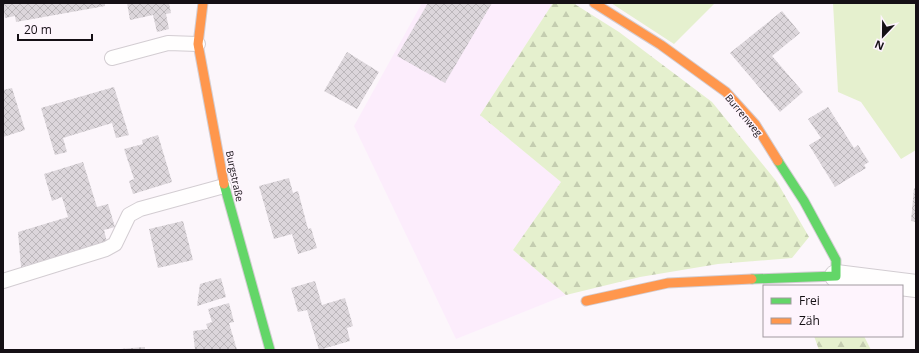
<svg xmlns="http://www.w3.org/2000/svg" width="919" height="353" viewBox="0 0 919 353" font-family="'Open Sans',sans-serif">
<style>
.built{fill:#fcedfc}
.green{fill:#e5f0ce}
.forest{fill:url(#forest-firs)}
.building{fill:url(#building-cross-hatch)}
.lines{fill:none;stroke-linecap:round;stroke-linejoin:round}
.lane-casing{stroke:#d3cdd2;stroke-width:16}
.street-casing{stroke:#d3cdd2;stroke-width:24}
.fast-casing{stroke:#d3cdd2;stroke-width:11}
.slow-casing{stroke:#d3cdd2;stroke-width:11}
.lane{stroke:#fffefe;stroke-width:14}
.street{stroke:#fffefe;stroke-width:22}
.fast{stroke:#63d668;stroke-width:9}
.slow{stroke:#ff974d;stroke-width:9}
.labels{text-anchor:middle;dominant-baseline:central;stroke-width:3;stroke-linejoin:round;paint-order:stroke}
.street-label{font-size:10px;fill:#151015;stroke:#fef4fd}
</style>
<defs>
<pattern id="forest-firs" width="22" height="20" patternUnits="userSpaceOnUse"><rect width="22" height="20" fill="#e5f0ce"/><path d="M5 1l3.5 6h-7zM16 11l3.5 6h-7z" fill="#c4cdb0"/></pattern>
<pattern id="building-cross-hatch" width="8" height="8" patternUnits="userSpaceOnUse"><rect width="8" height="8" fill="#dcd6db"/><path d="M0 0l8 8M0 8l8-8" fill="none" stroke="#bcb7bb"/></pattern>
</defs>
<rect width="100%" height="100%" fill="#fcf6fb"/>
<path class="built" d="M422,3H553L480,115L561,182L513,250L566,295L456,339L354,126Z"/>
<path class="green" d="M611,3H715L674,44Z
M833,3H916V150L901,159L861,102L838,92Z"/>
<path class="forest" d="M553,3H573L619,32L712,102L777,182L809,237L792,258L718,264L640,277L566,295L513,250L561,182L480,115Z
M814,336H864L871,350H819Z"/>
<path class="building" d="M3,3H105V6L16,22L15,16L5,18Z
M127,3H169L171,13L166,14L169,29L157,32L153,15L130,20Z
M428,3H492L445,83L397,56Z
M782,11L800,33L772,56L803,92L780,112L730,53Z
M347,52L379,72L357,109L324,91Z
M114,87L129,135L116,138L112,123L63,138L67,152L55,155L41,108Z
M12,88L25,130L3,137V90Z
M828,107L854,148L858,145L869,162L864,165L866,168L835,187L809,145L821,138L808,119Z
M158,135L172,182L133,194L129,181L134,179L124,149L143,144L142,140Z
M83,162L97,207L108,204L115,227L104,230L107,242L21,267L18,232L68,217L62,197L52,201L44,174Z
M289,178L293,193L298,191L308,229L311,228L317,248L298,254L292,234L274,239L259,186Z
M914,188H916V222L911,221Z
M183,221L193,260L158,268L149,229Z
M221,278L226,297L197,306L200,284Z
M315,281L322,305L345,298L353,326L347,328L350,341L319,350L307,310L298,312L291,288Z
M229,303L234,322L229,323L237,350H195L193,331L208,329L206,324L212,322L208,309Z
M145,347V350H120V349Z"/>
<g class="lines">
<g class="lane-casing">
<path id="lane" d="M112,58L168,43L198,44
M3,281L106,249L115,244L129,215L140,209L224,186"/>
</g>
<g class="street-casing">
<path id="street" d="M836,276L916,286"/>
</g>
<g class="fast-casing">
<path id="fast" d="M224,184L270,350
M752,279L836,276V260L804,201L778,161"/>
</g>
<g class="slow-casing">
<path id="slow" d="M203,3L198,44L224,184
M594,3L661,45L726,92L755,124L778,161
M586,301L668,283L752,279"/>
</g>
<use href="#lane" class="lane"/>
<use href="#street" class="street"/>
<use href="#fast" class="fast"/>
<use href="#slow" class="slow"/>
</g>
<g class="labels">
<g class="street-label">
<text transform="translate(744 115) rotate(50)">Burrenweg</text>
<text transform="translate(235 176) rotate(78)">Burgstraße</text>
</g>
</g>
<rect width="919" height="353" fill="none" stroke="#151015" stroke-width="8"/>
<rect x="763" y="285" width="140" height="52" fill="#fef4fd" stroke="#a199a0"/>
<rect x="771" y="298" width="20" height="6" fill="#63d668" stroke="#a199a0"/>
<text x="799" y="305" font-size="12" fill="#151015">Frei</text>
<rect x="771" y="318" width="20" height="6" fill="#ff974d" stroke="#a199a0"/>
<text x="799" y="325" font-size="12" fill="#151015">Zäh</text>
<g transform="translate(883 36) rotate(202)" stroke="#fef4fd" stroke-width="3" paint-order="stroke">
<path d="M0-3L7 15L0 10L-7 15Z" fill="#151015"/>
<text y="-6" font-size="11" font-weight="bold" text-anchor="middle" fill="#151015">N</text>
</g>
<path d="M18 34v6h74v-6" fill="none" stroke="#151015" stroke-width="2"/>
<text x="24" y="34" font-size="12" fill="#151015" stroke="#fef4fd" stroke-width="3" paint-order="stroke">20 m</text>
</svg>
